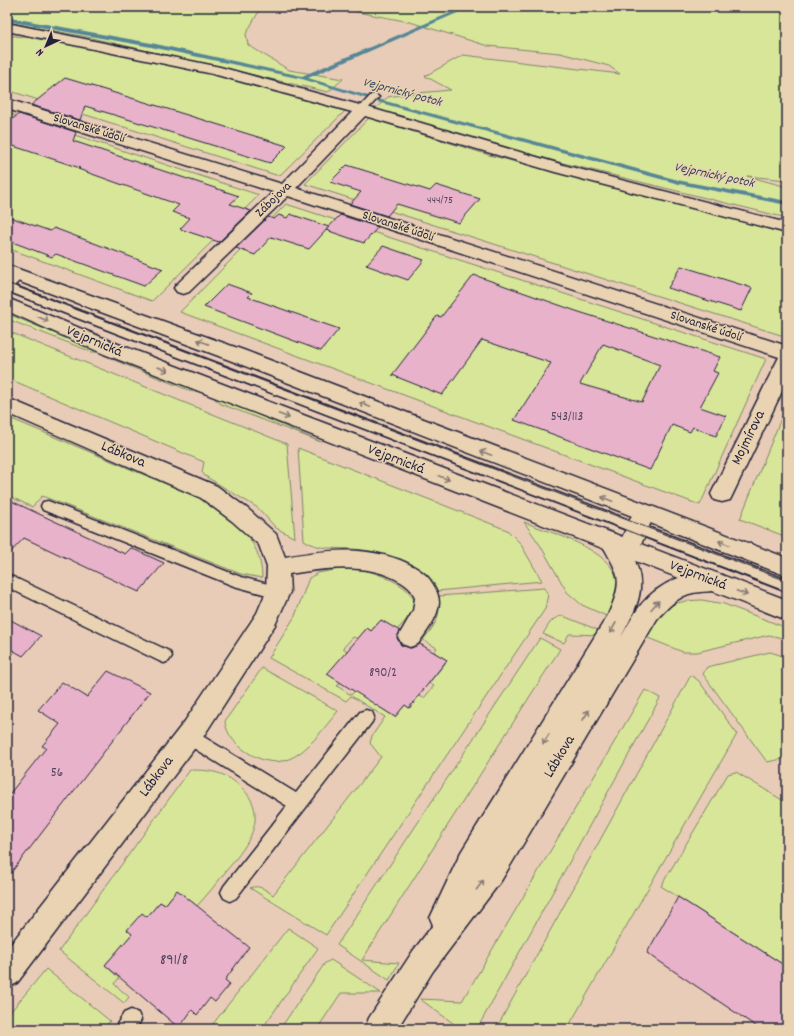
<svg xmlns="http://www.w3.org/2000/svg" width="794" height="1036" viewBox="0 0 794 1036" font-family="Dekko,sans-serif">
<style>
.green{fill:#d8e699;stroke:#7d846a}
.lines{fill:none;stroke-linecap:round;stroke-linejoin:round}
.stream{fill:#568696;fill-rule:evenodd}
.building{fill:#e8b2cb;stroke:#22223b;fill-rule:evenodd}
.service-casing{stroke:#22223b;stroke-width:3}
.minor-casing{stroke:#22223b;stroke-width:3}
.tertiary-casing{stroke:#22223b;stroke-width:3}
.secondary-casing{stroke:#22223b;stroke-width:3}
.service{fill:#e9d3b2;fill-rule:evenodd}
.minor{fill:#e9d3b2;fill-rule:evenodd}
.tertiary{fill:#e9d3b2;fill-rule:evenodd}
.secondary{fill:#e9d3b2;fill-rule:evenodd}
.tram{stroke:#22223b;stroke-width:1}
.oneway{stroke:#867a76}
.labels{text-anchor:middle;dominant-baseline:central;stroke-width:3;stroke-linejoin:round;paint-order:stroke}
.far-number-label{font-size:11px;fill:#54465f}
.far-water-label{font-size:13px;font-style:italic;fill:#334359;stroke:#e9d3b2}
.far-street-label{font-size:13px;fill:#22223b;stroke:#e9d3b2}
.number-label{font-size:13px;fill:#54465f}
.street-label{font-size:15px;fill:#22223b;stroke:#e9d3b2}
.near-number-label{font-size:16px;fill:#54465f}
</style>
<rect width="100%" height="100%" fill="#e9ccb7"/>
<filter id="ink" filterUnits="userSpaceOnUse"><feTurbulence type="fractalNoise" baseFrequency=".025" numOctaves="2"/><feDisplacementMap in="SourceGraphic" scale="8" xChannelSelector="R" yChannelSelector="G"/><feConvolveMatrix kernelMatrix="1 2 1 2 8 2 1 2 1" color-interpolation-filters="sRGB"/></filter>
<g filter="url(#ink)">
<path class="green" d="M7,7H264L259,11L246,34L248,45L289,70L343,79L328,92L87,37L7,22Z
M331,7H787V180L747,176L787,187V218L559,162L374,110L388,97L407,94L451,90L425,76L463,55L620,74L609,66L560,53L488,46L410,22Z
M7,35C122,48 235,78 345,111L279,176L7,90Z
M7,113L259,195L152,301L7,248Z
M369,118L489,155L787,232V337L305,184Z
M286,204L766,359L700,505L180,312Z
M7,315L13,316L99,352H92L7,319Z
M7,331L287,444L295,538L276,528L258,508L205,476L202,472L204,462L7,378Z
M113,358L199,390L193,392L114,360Z
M215,396L321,442L221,404L215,399Z
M787,404V537L740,519Z
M7,417L199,498C231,515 262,539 262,578L241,574L42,496L32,507L7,495Z
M298,448L507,530L520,543L542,581L437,591C418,563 386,551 352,549C335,548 319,550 304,540Z
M524,522C553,534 611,548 619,583C621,590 613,610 611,618L582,605L567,592L540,545Z
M340,569C350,570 362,569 371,572C384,576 415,588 414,604C413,614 404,622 397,630L381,620L371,631L367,628L358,639L353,637L343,648L347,651L341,682L337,686L351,695L355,691L395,717L405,705L410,708L419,696L424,698L434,686L429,683L447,661L434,652L437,648L423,640C437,622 440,619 439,596L544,588L548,594L545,609L326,935L250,888C259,884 266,890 273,895L381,757L370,743L372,736L385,717L351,696L346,701L269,658L295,616L309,578L318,573Z
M702,600L724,604L787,628L786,637L782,638L769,635L697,652H683L643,636C663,608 667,601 702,600Z
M563,616L603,632L602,635L569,634L564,643L543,634C549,624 552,617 563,616Z
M540,638L560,649L362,960L399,963L389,980L337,945Z
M770,652L783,656L787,661V758L767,762L703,674L707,667Z
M262,668L338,711C313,741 290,780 247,752C236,745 226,734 225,721Z
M691,675L699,681L737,734L567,1029H496Z
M645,690L660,698L477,1029H461L420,999L462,1001Z
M190,770C212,770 225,772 242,788C271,817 246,847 226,871C217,883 207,895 197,906L177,890L165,905L160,902L105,965L119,978L114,984L129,997L124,1003L59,951Z
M736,772L787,803V967L661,886L728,774Z
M288,928L318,948L262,1029H209Z
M331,960L381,993H341L317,1029H280L325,963Z
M46,969L110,1021L103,1029H7V1016Z"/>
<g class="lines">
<path class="stream" d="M464,7H471L308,78L385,101L682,181L787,201V205L679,184L381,103L302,79L151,47L7,21V17L151,43L302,76Z"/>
</g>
<path class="building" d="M65,78L158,106L287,146L270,163L85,106L80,120L31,105Z
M19,114L76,132L73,141L239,196L230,204L251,211L219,242L180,229L190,218L172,212L179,205L78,169L80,168L7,144V123Z
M347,165L430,191L436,185L480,199L459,223L397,204L387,216L350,204L361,192L330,182Z
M290,214L329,227L309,249L271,237L255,255L236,248L268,217L274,219L279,215L287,218Z
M340,215L378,227L364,243L326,230Z
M7,216L50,231L54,228L163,269L144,286L56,254L52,257L7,240Z
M383,246L424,260L408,280L366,265Z
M681,266L752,288L741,311L668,288Z
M474,275L576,311L720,357L713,371L718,373L700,407L726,416L716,436L693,427L690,432L672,425L650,470L514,420L551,363L482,340L442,395L392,375L437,316L441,317ZM603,344L660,365L642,402L580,384Z
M227,284L252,293L248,297L339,329L321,351L204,307Z
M7,499L125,554L131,548L164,563L139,592L24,538L7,556Z
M7,618L41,636L23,656L7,647Z
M381,620L400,631L397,638L401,645L411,648L420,644L447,660L409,708L405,705L395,717L327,674L367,628L371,631Z
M108,671L150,692L7,878V797L46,748L42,746L60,724L38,710L62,682L87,697Z
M177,890L249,947L225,980L230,984L215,1002L210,998L197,1015L192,1010L179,1028L105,965L132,934L127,930L142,913L147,917L160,902L165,905Z
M678,897L787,967V1029H760L647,953Z"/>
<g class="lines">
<g class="service-casing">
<path id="service" d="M374,94L379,97L377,99L365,112H359L357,110L359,108L371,95Z
M7,283L787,580V592L7,291Z
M48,501L241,577L283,588L285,592L283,596L278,598L234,586L43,510L41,506L43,502Z
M7,574L169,651L172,656L169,661L164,663L159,661L7,587Z
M366,710L372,712L374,717L372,722L236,898L230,901L224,898L221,892L224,886L287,806L182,741L180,736L182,731L188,729L194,731L296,793L360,712Z
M131,1010L138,1013L141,1020L136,1029H114L124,1013Z"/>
</g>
<g class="minor-casing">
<path id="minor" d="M7,23L220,67L367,107L567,166L787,223V233L555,172L365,116L296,188L787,346V381L730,500L722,502L714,500L711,494L779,357L288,196L189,292L183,294L177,292L174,288L177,284L273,192L7,109V99L282,184L352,112L213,74L7,31Z
M16,269L22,271L25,275L13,287L7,289V273Z
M7,398L217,486L248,509L276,534L285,557C325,550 362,546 400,560C412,565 426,572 432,583C436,589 439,596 439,603C438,618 426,632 418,644L410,647L402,644L398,637L413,611L415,598C413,590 407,586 401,582C368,562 326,568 289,574L290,592L275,625L203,737L17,983L7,988V949L185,721L257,613L266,592L267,567L259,545L232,521L201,498L7,413Z
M644,505L652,507L655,513L635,558L632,564L624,567L616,564L613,558L633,513L636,507Z"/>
</g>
<g class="tertiary-casing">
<path id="tertiary" d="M612,533C622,536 626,543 631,552C649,587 638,605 621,637C627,627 633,615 640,606C658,583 694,566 722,575L726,582L722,589C713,592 703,591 693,593C678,596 667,608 657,619L501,881L433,971L397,1029H365L369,1018L413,951L433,925L430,918L461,852L608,615C625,577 618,575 601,542L604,536Z"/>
</g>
<g class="secondary-casing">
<path id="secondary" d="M7,265L246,351L787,558V576L232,361L7,277Z
M7,298L118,344L787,600V620L104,354L7,311Z"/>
</g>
<use href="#service" class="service"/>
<use href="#minor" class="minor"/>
<use href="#tertiary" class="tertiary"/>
<use href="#secondary" class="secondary"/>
<path class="tram" d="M7,283L787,581
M7,292L787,592"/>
</g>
<defs><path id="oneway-shaft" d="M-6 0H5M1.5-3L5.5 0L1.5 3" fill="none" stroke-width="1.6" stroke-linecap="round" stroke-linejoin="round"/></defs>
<g class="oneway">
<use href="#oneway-shaft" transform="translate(43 319) rotate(24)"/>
<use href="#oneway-shaft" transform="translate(203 342) rotate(-160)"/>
<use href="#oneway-shaft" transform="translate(163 369) rotate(21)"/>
<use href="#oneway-shaft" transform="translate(365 405) rotate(-159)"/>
<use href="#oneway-shaft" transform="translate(284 416) rotate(21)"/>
<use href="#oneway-shaft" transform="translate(486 453) rotate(-159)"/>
<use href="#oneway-shaft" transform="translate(444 478) rotate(21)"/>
<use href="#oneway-shaft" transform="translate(607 499) rotate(-159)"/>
<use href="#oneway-shaft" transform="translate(724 543) rotate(-159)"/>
<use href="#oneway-shaft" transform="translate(742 593) rotate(21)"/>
<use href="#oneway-shaft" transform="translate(655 605) rotate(-48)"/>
<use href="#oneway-shaft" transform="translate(613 628) rotate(119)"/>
<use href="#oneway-shaft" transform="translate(586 715) rotate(-59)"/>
<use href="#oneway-shaft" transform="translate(546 739) rotate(122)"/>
<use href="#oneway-shaft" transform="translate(480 885) rotate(-53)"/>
</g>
</g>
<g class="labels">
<g class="far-number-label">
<text x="440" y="201">444/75</text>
</g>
<g class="far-water-label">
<text transform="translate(402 93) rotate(15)">Vejprnický potok</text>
<text transform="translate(714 176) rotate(12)">Vejprnický potok</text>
</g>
<g class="far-street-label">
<text transform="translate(89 129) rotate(17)">Slovanské údolí</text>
<text transform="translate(274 200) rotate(-44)">Zábojova</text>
<text transform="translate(398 227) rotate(18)">Slovanské údolí</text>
<text transform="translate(706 327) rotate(18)">Slovanské údolí</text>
</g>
<g class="number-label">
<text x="567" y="417">543/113</text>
<text x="383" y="673">890/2</text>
<text x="57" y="773">56</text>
</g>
<g class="street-label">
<text transform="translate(94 342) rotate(23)">Vejprnická</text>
<text transform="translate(749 438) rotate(-64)">Mojmírova</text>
<text transform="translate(123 455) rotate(23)">Lábkova</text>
<text transform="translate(396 460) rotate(21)">Vejprnická</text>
<text transform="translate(698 576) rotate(21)">Vejprnická</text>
<text transform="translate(560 757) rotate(-59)">Lábkova</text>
<text transform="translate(157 777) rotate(-53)">Lábkova</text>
</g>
<g class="near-number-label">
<text x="174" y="960">891/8</text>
</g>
</g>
<rect width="794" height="1036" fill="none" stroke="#e9d3b2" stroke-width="24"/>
<rect x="12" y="12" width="770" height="1012" fill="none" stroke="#22223b" stroke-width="1.5" filter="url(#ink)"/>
<g transform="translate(46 46) rotate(224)" stroke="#e9d3b2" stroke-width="3" paint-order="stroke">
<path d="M0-3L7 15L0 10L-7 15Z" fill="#22223b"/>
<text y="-6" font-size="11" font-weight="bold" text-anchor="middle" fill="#22223b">N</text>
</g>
</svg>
